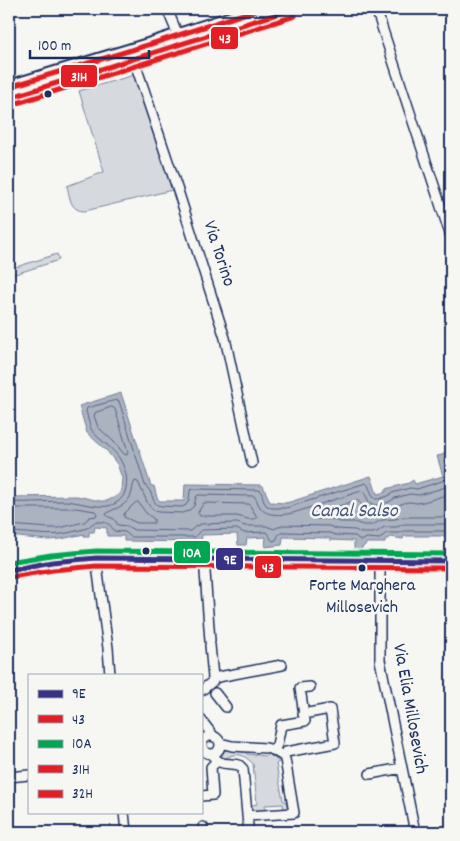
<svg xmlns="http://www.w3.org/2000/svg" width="460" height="841" viewBox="0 0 460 841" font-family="Dekko,sans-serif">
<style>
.green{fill:#d6d9dd;stroke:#78849e}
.water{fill:#abb2c0;stroke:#717e99}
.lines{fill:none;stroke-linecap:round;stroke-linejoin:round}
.shore{stroke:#556385;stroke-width:1}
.street-casing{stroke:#1b2f5e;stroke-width:12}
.secondary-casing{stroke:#1b2f5e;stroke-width:16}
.street{stroke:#f6f6f2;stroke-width:9}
.secondary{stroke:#f6f6f2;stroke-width:12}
.bus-1-casing{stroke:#f6f6f2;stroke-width:9}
.bus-2-casing{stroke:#f6f6f2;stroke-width:9}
.bus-3-casing{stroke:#f6f6f2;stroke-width:9}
.bus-4-casing{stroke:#f6f6f2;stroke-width:9}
.bus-5-casing{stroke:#f6f6f2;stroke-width:9}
.bus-1{stroke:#393185;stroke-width:5}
.bus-2{stroke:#e31e24;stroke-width:5}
.bus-3{stroke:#00a651;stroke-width:5}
.bus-4{stroke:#e31e24;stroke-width:5}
.bus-5{stroke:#e31e24;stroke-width:5}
.bus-dot{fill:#1b2f5e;stroke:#f6f6f2;stroke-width:2}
.labels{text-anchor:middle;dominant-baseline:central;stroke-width:5;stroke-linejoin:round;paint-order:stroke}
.bus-label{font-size:18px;fill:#1b2f5e;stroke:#f6f6f2}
.street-label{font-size:19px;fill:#1b2f5e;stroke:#f6f6f2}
.water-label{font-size:20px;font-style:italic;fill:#46567b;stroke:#f6f6f2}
.line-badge{stroke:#f6f6f2;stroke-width:2}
.badge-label{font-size:14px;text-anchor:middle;font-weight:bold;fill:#fff}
</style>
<rect width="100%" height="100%" fill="#f6f6f2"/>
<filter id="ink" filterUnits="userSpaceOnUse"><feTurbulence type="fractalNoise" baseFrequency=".02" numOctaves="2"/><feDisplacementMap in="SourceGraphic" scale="10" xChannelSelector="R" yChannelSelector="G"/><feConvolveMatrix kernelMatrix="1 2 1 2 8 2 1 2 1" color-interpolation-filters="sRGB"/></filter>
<g filter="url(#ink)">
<path class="green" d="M134,75L172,190L85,211C70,211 70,198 67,186L104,172L79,91Z
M57,254L59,260L9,276V267L10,269Z
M226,750L245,752L247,754L265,756L269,754L279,762L276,764L283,800L290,805L289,809L284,810L283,804L265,805V811L249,813L248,806L257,804L253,764C245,755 236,751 225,759L222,757V753Z"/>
<path class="water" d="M121,393L150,483L151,486H154L157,498L160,501H184L185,484L261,485L263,486L270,502L285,503L290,502L371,476L377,494L386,492V489L409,483L413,480L415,484L443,476L437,456L442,455L446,452H451V536H404L403,539L391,537L385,540V543H367L361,549H354V541L330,540V538L283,537L282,545L265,547L266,537L247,538L246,545H238L237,534L202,535L201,542L124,541V536H107V528L95,527L94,532H89V536H84V534L61,539L48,540L9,536V497L77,496L100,501H107L113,498L118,495L121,491L122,478L117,464L107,451L87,433L79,406Z"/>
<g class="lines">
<path class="shore" d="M112,407L115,409L128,452L127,455L124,454L115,443L98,427L94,416L95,413Z
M451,483L446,487L419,495L410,494L395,498L389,502L378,505H374L369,502L364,492L361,491L293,513C283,515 266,517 260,507C257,503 257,499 254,496L198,495L196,497L194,506L188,511L182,513L158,512L153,510L148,504L138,482L135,481C132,485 133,492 130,497C124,508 113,508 106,514L107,516L114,519L118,525L127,526L134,530L190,531L196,526L201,524L237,523L245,526H266L274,529L283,525L329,526L337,529L355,530L362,533H372L377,532L384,527H397L404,524H451
M451,493C442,496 427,502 417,503C415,503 412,502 409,502C396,503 386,516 372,512C365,510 362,504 357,500L315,514L313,516L315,519H331L340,522H354L363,525H372L382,520L395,519L402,517H451
M9,502C28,503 47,501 66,501C78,502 97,508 108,506C129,502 130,479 122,463C115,448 102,443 93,432C89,427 88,417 86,411L87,408L116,400L119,401L145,485L150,491L154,501L157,505L162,506L182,507L186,505L189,500L190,491L192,489L258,490L261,491L264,502L267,506L272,508H286L366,483L368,485L373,497L376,499H379L388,496L392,493L410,488L417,489L445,480C451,474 445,467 444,460L447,458L451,457
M138,502L146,513L154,519V523H137L124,517V514L135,503Z
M204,503L249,504L257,517L255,519H248L237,516H200L198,513Z
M9,508H76L95,511L97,514L96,516L90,517L84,522L59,528H48L9,525
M9,532C26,532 43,536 61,534C68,533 77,531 84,529C90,528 91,522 98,522C106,522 110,523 114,531L125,532L131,537H195L199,532L202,530L237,529L244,533L266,532C271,534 269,539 273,541L276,540L279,534L284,532L330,533L335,535L355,536L361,541L367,538L380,539L386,533H399L404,531H451"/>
<g class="street-casing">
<path id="street" d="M167,9L178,35
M376,9L451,237
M134,60L179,194L225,338L252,463
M96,558L108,648L110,675
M204,558L210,641
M380,560V660L415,832
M210,645L213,678
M201,691L213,681V678L282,665
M215,693L226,707
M201,720L214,737
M202 745a9 9 0 1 1 18 0a9 9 0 1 1-18 0Z
M220,743L232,746L266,748L273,750L283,756L285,759L294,813L247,816
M273,750L277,745L281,725L305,721L300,688L310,687
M212,755C222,767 225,762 239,765L243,769L248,826L247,832
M283,756L286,752L335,743L330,709L303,714
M370,774L402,768
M9,777L29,775
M201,796L213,795L211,767L217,761
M124,812L126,832
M203,827V832"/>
</g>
<g class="secondary-casing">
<path id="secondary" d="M9,87L148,45L259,9
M9,98L196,40L293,9
M9,570C38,563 67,560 96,558L451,561"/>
</g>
<use href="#street" class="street"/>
<use href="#secondary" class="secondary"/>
<g class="bus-1-casing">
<path id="bus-1" d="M9,570L52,562L96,558L451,561"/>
</g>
<g class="bus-2-casing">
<path id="bus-2" d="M11,105L295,16
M11,577L53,570L96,566L451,568"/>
</g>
<g class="bus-3-casing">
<path id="bus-3" d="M9,562L51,555L96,551L451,554"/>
</g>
<g class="bus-4-casing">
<path id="bus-4" d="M9,98L293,9"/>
</g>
<g class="bus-5-casing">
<path id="bus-5" d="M9,87L148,45L259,9"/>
</g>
<use href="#bus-1" class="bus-1"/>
<use href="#bus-2" class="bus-2"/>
<use href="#bus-3" class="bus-3"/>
<use href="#bus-4" class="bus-4"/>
<use href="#bus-5" class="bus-5"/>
</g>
</g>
<g class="bus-dot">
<circle cx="48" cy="94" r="4.5"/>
<circle cx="146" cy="551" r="4.5"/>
<circle cx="362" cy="568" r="4.5"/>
</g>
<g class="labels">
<g class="bus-label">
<text x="362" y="586">Forte Marghera<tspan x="362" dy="22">Millosevich</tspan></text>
</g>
<g class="street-label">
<text transform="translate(218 254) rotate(72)">Via Torino</text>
<text transform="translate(409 709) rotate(80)">Via Elia Millosevich</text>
</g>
<g class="water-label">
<text x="354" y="512">Canal Salso</text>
</g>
</g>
<g class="line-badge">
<rect x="210" y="26" width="29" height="24" rx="5" fill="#e31e24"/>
<rect x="60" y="64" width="38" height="24" rx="5" fill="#e31e24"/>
<rect x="173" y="540" width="38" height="24" rx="5" fill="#00a651"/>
<rect x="215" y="547" width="29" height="24" rx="5" fill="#393185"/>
<rect x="254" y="555" width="28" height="24" rx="5" fill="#e31e24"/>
</g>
<g class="badge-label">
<text x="225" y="43">43</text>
<text x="79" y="81">31H</text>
<text x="192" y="557">10A</text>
<text x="230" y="564">9E</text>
<text x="268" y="572">43</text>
</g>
<rect width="460" height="841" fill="none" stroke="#f6f6f2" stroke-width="30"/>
<rect x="15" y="15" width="430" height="811" fill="none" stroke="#1b2f5e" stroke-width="2" filter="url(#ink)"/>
<rect x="28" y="674" width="175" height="140" fill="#f6f6f2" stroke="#9ea6b7"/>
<rect x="38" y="690" width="25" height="8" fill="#393185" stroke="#9ea6b7"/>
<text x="72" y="698" font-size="15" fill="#1b2f5e">9E</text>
<rect x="38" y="715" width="25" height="8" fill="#e31e24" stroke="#9ea6b7"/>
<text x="72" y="724" font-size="15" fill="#1b2f5e">43</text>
<rect x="38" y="740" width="25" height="8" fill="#00a651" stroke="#9ea6b7"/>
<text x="72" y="748" font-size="15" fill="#1b2f5e">10A</text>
<rect x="38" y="765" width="25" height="8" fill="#e31e24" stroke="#9ea6b7"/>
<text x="72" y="774" font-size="15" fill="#1b2f5e">31H</text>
<rect x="38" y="790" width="25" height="8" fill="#e31e24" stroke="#9ea6b7"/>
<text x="72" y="798" font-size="15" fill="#1b2f5e">32H</text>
<path d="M30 50v8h119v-8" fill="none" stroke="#1b2f5e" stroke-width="2.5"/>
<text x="38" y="50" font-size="15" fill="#1b2f5e" stroke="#f6f6f2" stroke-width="4" paint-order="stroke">100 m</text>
</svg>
